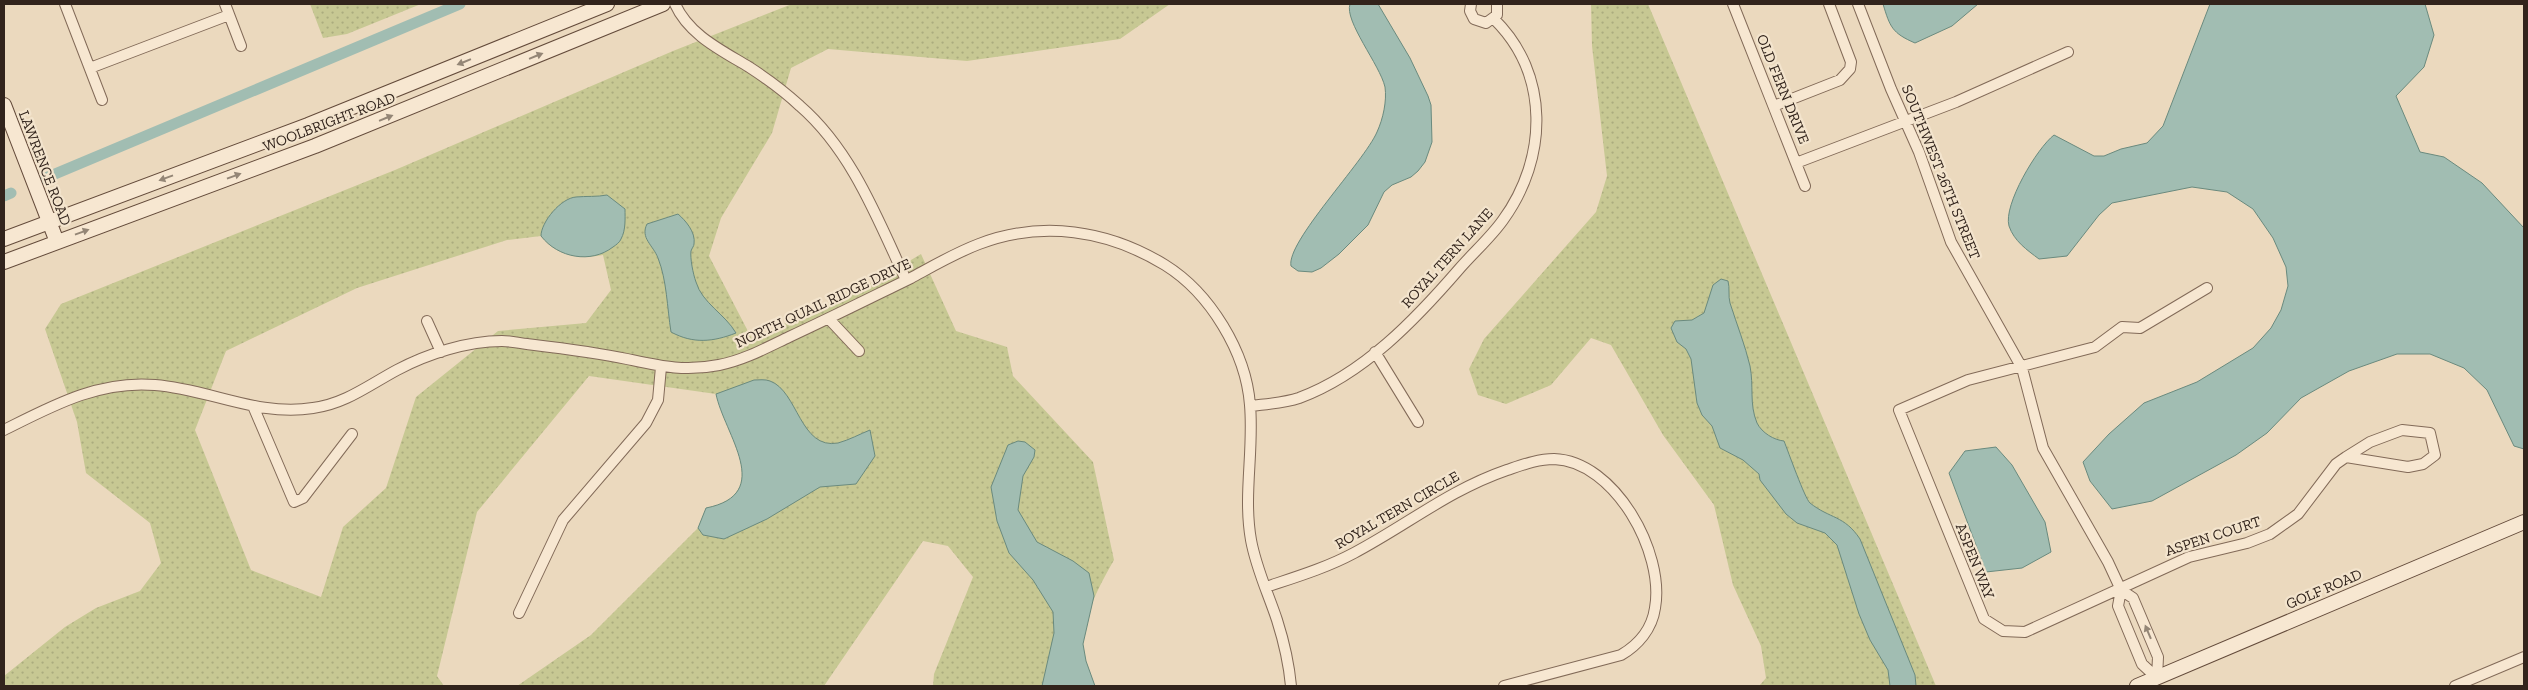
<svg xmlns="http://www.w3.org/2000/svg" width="2528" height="690" viewBox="0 0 2528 690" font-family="'Zilla Slab',serif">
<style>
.grass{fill:url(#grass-dots);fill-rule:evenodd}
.water{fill:#a1bdb2;stroke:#6a8a7e}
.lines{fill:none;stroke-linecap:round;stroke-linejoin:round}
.canal{stroke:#a1bdb2;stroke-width:11}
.street-casing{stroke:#826a58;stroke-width:12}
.secondary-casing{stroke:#644b3b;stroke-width:16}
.street{stroke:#f7e7d1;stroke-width:10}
.secondary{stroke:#f7e7d1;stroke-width:14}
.oneway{fill:#948676}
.labels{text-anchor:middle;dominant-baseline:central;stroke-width:4.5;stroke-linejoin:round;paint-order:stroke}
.street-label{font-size:15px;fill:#32241c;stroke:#f3e4cd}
</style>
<defs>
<pattern id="grass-dots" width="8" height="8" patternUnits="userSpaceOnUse" patternTransform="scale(1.25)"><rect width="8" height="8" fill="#c7c893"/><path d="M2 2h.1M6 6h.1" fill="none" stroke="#abac7e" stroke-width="1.8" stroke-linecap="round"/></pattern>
</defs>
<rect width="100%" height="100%" fill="#ebd9be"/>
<path class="grass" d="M310,4H421L347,34L323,38Z
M792,4H1170L1120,39L967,61L828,49L791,68L772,133L721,218L709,256L752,339L881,278L921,254L956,331L1007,347L1013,376L1093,462L1114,560C1101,583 1082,617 1083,645C1083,659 1090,673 1095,686H933L934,674L973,577L948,546L923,541L824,686H517L591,635L698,528L706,508C775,494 725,434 716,394L589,376L477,512L437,676L444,686H4V676L65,627L96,608L140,591L161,563L150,523L86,473L77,422L45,329L61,304L395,170L673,51ZM541,236C557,256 578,259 603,255L611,290L586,323L498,331L416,397L386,488L343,527L321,597L251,570L195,430L226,351L357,288L507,240Z
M1591,4H1648L1936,686H1759L1766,678L1761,646L1733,585L1714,505L1663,435L1611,345L1591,338L1551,385L1506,404L1478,395L1469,369L1484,339L1596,212L1607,176L1592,46Z"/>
<path class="water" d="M1350,4H1378L1410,58L1428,96L1431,105L1432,142L1425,162L1418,171L1411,177L1392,185L1384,192L1368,225L1339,254L1321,268L1312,272L1298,271L1291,266C1286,242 1364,162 1377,132C1383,119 1387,101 1385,87C1380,65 1344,21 1350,4Z
M1883,4H1978L1952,26L1915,43C1892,33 1890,27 1883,4Z
M2210,4H2425L2434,35L2424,67L2396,96L2420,152L2444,157L2482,183L2524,228V449L2514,446L2487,390L2464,368L2430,354H2397L2349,371L2301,398L2267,433L2236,455L2152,501L2112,509L2090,481L2083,462L2109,434L2144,403L2197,382L2253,348L2271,328L2281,310L2288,286L2286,267L2273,238L2253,209L2227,192L2192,187L2112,203L2099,215L2067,256L2039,259C2027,250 2014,241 2009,226C2003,205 2037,148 2054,135L2094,156H2104L2121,149L2147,143L2163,126Z
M607,195L625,209C625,218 626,230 621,239C620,242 616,245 613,247C591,264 558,258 541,236C541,222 561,198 576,197C586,196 597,197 607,195Z
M678,214C685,220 696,232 694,244C694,246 692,248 691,251C690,258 693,274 696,282C702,303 725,314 736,333C713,342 693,344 671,332C667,307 667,281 658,258C653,245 640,238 647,224Z
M1721,279L1728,281C1730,288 1728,296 1730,303C1737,325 1745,345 1750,366C1754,386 1749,404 1757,423C1762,433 1774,440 1784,441C1788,451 1805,499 1810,503C1830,519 1844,515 1860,539L1915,675L1916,686H1890L1888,670L1870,640L1859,614L1837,545L1825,533L1797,523L1786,514L1760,480L1759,474L1743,460L1720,448L1712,426L1702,415L1697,403L1691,359L1686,349L1677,342L1671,328L1675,321L1692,320L1704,313L1713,285Z
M754,380C759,380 765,379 770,381C798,391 800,450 838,443C849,440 860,434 870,430L875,456L856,484L820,487L767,519L724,539L703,535L698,528L706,508C776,494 724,434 716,394Z
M1018,441L1025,442L1035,450L1034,457L1023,476L1018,510L1037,542L1073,561L1089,573L1094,596L1083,644L1086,661L1095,686H1042L1054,633L1053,612L1033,580L1009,553L997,521L991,487L1008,445Z
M1996,447L2012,465L2045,522L2051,552L2022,568L1986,572L1949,473L1965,451Z"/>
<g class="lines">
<path class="canal" d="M43,179L460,4
M4,196L11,193"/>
<g class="street-casing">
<path id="street" d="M65,4L102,100
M225,4L241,46
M675,4C689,35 721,50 749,67C766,78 785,92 800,106C852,151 878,220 906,280
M1471,4L1470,11L1474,19L1486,23L1497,15V4
M1733,4L1805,186
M1858,4L1891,89L1919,152L1951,242L2022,368L2043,448L2108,562L2121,590L2133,598L2158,657L2157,678
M90,68L229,15
M1774,106L1840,80L1850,69L1851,62L1829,4
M1796,163L1956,102L2068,52
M2207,288L2140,328L2122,327L2095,347L1968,380L1899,410L1984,619L2003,631L2025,632L2189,557L2247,543L2270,534L2298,514L2336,464L2346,457
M829,319L859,351
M427,321L441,352
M1375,352L1418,422
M253,406L294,502L303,498L352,434
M1251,406C1267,404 1284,403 1299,398C1364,374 1416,319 1460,268C1474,252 1491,237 1503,220C1548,158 1550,74 1494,19
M4,430C52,406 99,380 155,385C209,389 258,417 313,408C345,404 369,385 397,370C427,354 467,341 502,341C510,341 519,343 527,344C560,348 594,352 627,359C660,366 684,372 719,365C744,360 766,348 789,337C830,318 870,298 911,278C933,266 955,253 979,244C1042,220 1108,230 1165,265C1210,293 1246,352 1250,405C1254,451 1243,495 1251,540C1256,568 1268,593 1277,620C1284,642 1289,664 1291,686
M2402,430L2430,433L2435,455L2423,464L2408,467L2346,457L2370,442Z
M1266,587C1296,577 1326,568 1354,553C1407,525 1449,490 1507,470C1522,465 1538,459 1554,459C1615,461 1665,553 1655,608C1652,629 1638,645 1621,655L1504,686
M2121,590L2118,606L2142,664L2157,678
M519,613L563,520L646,423L658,400L661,367
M2455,686L2524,657"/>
</g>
<g class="secondary-casing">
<path id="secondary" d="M4,105L57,242
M4,239L308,125L607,4
M4,262L315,146L663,4
M2137,686L2524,522"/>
</g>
<use href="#street" class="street"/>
<use href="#secondary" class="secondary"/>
</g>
<defs><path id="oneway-solid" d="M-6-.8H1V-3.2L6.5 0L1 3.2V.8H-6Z" transform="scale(1.25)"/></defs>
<g class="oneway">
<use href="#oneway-solid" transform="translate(536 56) rotate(-22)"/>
<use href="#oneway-solid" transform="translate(464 62) rotate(158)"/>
<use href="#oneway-solid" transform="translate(386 118) rotate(-22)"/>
<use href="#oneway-solid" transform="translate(234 176) rotate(-20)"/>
<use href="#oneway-solid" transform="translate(166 178) rotate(160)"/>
<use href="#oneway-solid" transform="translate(82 232) rotate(-20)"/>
<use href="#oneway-solid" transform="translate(2148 632) rotate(-113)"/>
</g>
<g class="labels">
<g class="street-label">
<text transform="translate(1783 89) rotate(68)">OLD FERN DRIVE</text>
<text transform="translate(329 122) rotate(-21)">WOOLBRIGHT ROAD</text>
<text transform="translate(45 168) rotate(69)">LAWRENCE ROAD</text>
<text transform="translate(1941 172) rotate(68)">SOUTHWEST 26TH STREET</text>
<text transform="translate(1447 258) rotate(-48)">ROYAL TERN LANE</text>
<text transform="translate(823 303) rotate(-25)">NORTH QUAIL RIDGE DRIVE</text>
<text transform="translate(1397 510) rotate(-30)">ROYAL TERN CIRCLE</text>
<text transform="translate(2213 536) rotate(-18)">ASPEN COURT</text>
<text transform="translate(1975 561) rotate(68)">ASPEN WAY</text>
<text transform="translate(2324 589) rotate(-23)">GOLF ROAD</text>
</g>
</g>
<rect width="2528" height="690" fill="none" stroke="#32241c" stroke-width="10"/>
</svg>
